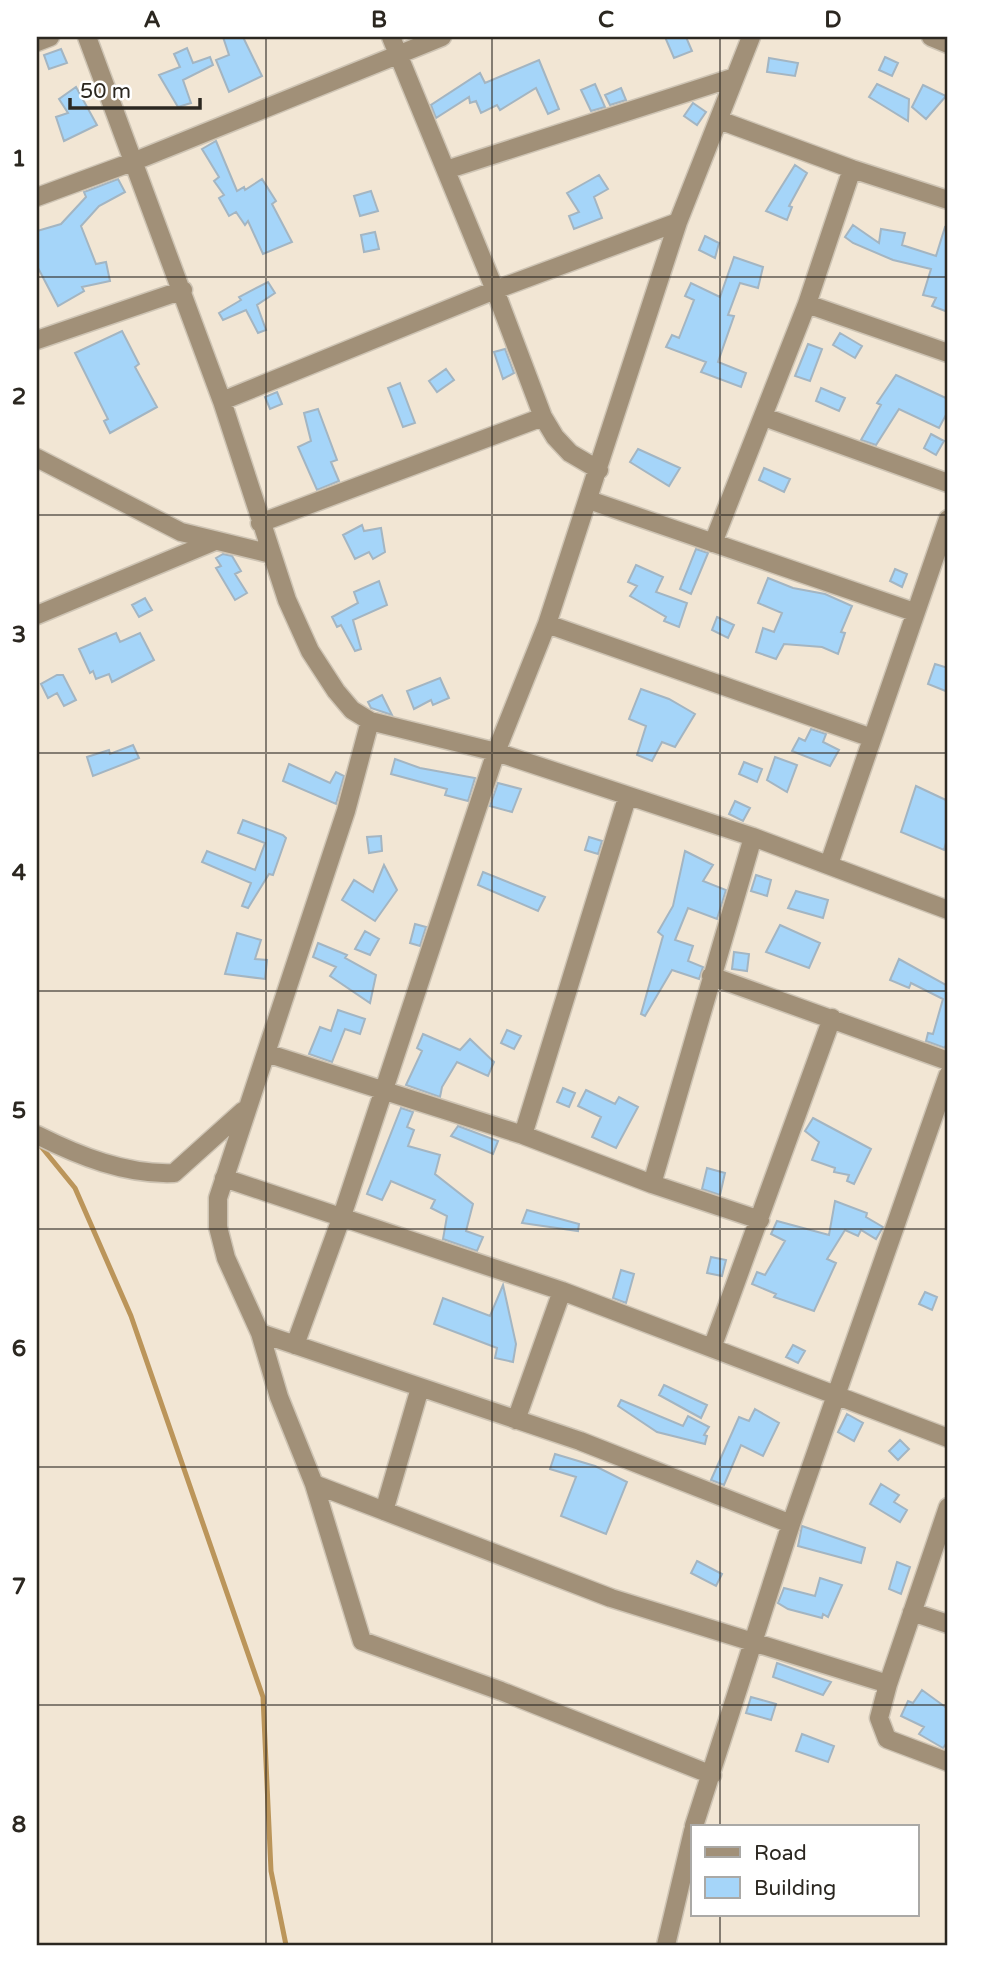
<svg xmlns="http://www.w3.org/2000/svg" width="985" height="1982" viewBox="0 0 985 1982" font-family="'Varela Round',sans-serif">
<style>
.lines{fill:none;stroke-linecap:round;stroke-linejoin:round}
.stream{stroke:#bb955a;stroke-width:5}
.building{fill:#a5d5f9;stroke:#a3b5c2;stroke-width:2}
.minor-casing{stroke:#cec4b4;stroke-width:21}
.minor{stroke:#a19078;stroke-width:18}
.grid{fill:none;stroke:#2b2720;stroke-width:2;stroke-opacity:0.55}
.neatline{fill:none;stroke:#2b2720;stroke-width:2.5}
.grid-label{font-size:23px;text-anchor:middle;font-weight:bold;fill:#2b2720}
</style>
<rect width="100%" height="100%" fill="#f2e6d4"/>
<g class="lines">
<path class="stream" d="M39,1144L75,1188L131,1316L263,1697L271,1871L286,1945"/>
</g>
<path class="building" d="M223,37H243L262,76L229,92L216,60L229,55Z
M665,37H686L692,51L674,58Z
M187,48L193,63L210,57L213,65L183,80L191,103L178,107L159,75L180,67L174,54Z
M61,49L67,63L49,69L44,55Z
M885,57L898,63L892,76L879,70Z
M769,58L798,63L795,76L767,72Z
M539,60L559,109L548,114L536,88L500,110L497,105L481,113L476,101L470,103L469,97L436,118L431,105L480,73L485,83Z
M595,84L605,107L591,111L581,90Z
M877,84L909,99L908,121L869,97Z
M923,85L946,96L926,119L912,107Z
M76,87L97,125L64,141L56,117L68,113L59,99Z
M621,88L626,100L610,105L605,95Z
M693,103L706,112L697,125L684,116Z
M216,141L237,191L244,187L245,190L262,179L276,201L272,204L292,242L263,254L248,221L245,225L236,212L229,216L219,198L224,195L214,181L219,177L202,149Z
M795,165L807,173L789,206L792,207L787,220L766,211Z
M599,175L608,189L594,197L602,218L574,229L569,216L579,212L567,193Z
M118,179L125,192L99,206L81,226L96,264L106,262L110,281L82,287L84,291L58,306L37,266V231L61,224L86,197L84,192Z
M371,191L378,211L360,216L354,196Z
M853,225L879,243L881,229L905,233L902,245L936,256L945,227L948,228V312L932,306L936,298L923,295L931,269L893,260L853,243L845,237Z
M375,232L379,249L364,252L361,235Z
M705,236L719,243L715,258L699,250Z
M734,257L763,267L758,288L740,283L728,315L734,316L718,362L746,373L741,387L701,372L706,362L666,347L672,335L679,338L694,300L685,296L691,283L720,297Z
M268,282L275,293L257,305L266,330L258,333L246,310L223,320L219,313L241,300L239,297Z
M122,331L139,364L135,367L157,407L110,433L104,421L108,419L75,353Z
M840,333L862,346L855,358L833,345Z
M808,344L822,349L810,381L795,376Z
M505,349L514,373L503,379L494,352Z
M446,369L454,380L437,392L429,381Z
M896,375L948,399V411L939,428L899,409L876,445L861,440L881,405L877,403Z
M400,383L415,423L403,427L388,388Z
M821,388L845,398L839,411L816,401Z
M277,392L282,404L270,409L265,397Z
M318,409L337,460L331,462L339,481L317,490L298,447L311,441L304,413Z
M931,434L944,441L936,455L924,448Z
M638,449L680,468L669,486L630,462Z
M764,468L790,479L784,492L759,480Z
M362,525L364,531L381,528L385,552L373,559L369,552L355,559L343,535Z
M696,549L708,553L691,594L680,589Z
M223,554L232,556L241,571L235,574L247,593L235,600L216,568L221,566L216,558Z
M636,565L663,577L656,592L687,603L679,627L664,621L666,617L630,596L637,586L628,582Z
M895,569L907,574L902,587L890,581Z
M768,578L793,588L825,594L852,606L841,632L845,633L838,654L822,647L784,644L776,659L756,652L763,628L774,632L782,613L758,603Z
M379,581L387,605L353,620L361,649L355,651L341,625L337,627L332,617L358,603L354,592Z
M145,598L152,610L139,617L132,605Z
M717,617L734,625L728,638L712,630Z
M116,633L120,642L140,633L154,660L112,682L109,674L96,679L93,671L90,673L79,649Z
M935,664L948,668V692L928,684Z
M57,675H63L76,700L64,706L57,693L48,698L41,684Z
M440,678L449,698L433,705L431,700L414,709L407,691Z
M641,689L669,699L695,714L675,747L662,742L652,761L637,755L646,726L629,719Z
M382,695L392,715L371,708L368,702Z
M811,729L826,734L823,742L839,750L830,766L792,751L799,738L805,741Z
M133,745L139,758L93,776L87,757L109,750L110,754Z
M775,757L797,765L787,792L767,780Z
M395,759L420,768L475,778L468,801L445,795L447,789L391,774Z
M744,762L762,769L757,782L739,774Z
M289,764L330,783L336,772L344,776L336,804L283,781Z
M498,783L521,789L512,812L490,806Z
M916,786L948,801V835L944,850L901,832Z
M735,801L750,808L743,821L729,814Z
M243,820L283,835L286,838L273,875L269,874L248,908L242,906L251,883L202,862L207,851L255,870L265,843L238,833Z
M381,836L382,851L369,853L367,837Z
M589,837L602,841L598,854L585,850Z
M685,851L713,865L703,881L726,890L717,919L688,908L675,940L693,946L688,961L703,967L699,979L672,970L645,1016L641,1014L663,936L658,932L673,906Z
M384,865L397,890L375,921L342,900L354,880L373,892Z
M483,872L545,897L538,911L478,885Z
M756,875L771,880L767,896L751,891Z
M796,891L828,900L823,918L788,908Z
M415,924L426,927L420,946L410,943Z
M780,925L820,943L809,968L766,952Z
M365,931L379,939L370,955L355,949Z
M237,933L261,940L255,959L267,960L265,979L225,974Z
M318,943L347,955L345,958L376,975L370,1003L330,976L336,967L313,957Z
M734,952L749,954L747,971L732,969Z
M899,959L948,986V1038L945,1048L926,1041L928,1033L933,1034L943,999L911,983L909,988L890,980Z
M338,1010L365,1019L360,1034L345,1029L332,1062L309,1054L320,1027L331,1031Z
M507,1030L521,1036L514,1049L501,1043Z
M423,1034L460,1050L470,1039L494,1062L488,1076L457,1062L442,1087L440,1097L406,1085L422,1051L417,1048Z
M563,1088L575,1093L569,1107L557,1102Z
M586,1090L615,1104L619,1097L638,1107L616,1148L592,1137L601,1117L578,1106Z
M401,1108L413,1112L407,1127L414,1130L408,1146L440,1155L435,1174L473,1204L466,1231L483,1237L477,1251L443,1239L447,1216L431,1208L435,1200L391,1181L382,1200L367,1194Z
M813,1118L871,1149L854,1184L847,1181L849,1175L834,1172L835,1168L812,1160L819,1142L805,1131Z
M458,1126L498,1141L493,1154L451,1136Z
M707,1168L725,1173L720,1195L702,1189Z
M835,1201L867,1213L866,1217L883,1227L876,1239L861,1230L858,1236L845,1230L827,1259L836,1263L814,1311L774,1297L776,1294L752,1284L757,1272L765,1275L785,1241L771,1234L777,1221L829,1235Z
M527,1210L579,1224L578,1231L522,1223Z
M711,1257L726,1260L722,1276L707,1273Z
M621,1270L634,1274L626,1303L613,1298Z
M503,1285L516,1344L513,1362L495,1358L497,1348L434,1324L443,1298L490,1316Z
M925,1292L937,1297L932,1310L919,1304Z
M793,1345L805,1351L798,1363L786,1357Z
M664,1385L707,1405L701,1418L659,1395Z
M621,1400L683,1426L688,1416L709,1427L704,1435L707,1436L705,1444L657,1432L618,1406Z
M755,1409L779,1423L763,1456L741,1445L724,1485L711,1480L739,1417L749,1421Z
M847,1414L863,1423L854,1441L838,1432Z
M900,1440L909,1449L898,1460L889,1451Z
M555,1454L595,1466L627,1482L606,1534L561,1516L576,1477L550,1469Z
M881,1484L899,1495L894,1502L907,1510L900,1522L870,1504Z
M802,1526L865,1548L861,1563L798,1546Z
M697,1561L722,1574L716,1586L691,1573Z
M897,1562L910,1567L901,1594L889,1589Z
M820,1578L842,1585L828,1617L823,1614L822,1618L788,1609L778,1603L784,1588L815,1596Z
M777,1663L831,1682L823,1695L773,1677Z
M922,1690L948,1709V1741L943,1748L919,1734L924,1727L901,1716L908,1701L913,1703Z
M751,1697L776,1704L771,1720L746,1713Z
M802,1734L834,1746L828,1762L796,1751Z"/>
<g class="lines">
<g class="minor-casing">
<path id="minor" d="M87,37L222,401L287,600L310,651L336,691L352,710L370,721L496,752L753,837L948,910
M391,37L495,290L543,417L555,437L570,453L599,470
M931,37L948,44
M37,42L50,37
M719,120L852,169L948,200
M446,170L735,77
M37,197L135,161L442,37
M807,304L948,353
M37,340L183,290
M222,401L495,290L678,222
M764,417L948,483
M37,458L181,532L271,554
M589,500L914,612
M260,523L543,417
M713,543L807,304L852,169
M37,615L215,541
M547,624L872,738
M370,721L346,811L218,1198V1227L226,1258L260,1333L279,1397L314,1484L362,1641L501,1691L712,1775
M829,864L948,519
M711,976L948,1061
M266,1053L523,1135L652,1184L760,1220
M37,1135C79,1156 126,1175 174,1173L243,1111
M523,1135L627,798
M224,1178L562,1291L948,1438
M652,1184L753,837
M260,1333L580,1441L791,1524
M295,1345L342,1216L496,752L547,624L678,222L751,37
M712,1348L832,1018
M516,1420L562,1291
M314,1484L611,1598L888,1684
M948,1507L888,1684L879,1718L887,1739L948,1762
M384,1511L420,1388
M912,1612L948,1624
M694,1826L791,1524L948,1075
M666,1945L693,1831"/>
</g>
<use href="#minor" class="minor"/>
</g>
<path class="grid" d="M266,37V1945M492,37V1945M720,37V1826M37,277H948M37,515H948M37,753H948M37,991H948M37,1229H948M37,1467H948M37,1705H948M720,1914V1945"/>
<rect width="985" height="1982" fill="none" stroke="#ffffff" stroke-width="77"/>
<rect x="691" y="1825" width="228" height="91" fill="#ffffff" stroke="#aaa9a6" stroke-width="2"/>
<rect x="705" y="1847" width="35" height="10" fill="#a19078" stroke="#aaa9a6" stroke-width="2"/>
<text x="754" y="1860" font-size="21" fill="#2b2720">Road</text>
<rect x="705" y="1877" width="35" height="21" fill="#a5d5f9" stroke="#aaa9a6" stroke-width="2"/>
<text x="754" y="1895" font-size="21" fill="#2b2720">Building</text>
<path d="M70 98v10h130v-10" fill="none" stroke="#2b2720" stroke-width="3.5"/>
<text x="80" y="98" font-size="21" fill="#2b2720" stroke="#ffffff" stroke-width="5" paint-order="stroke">50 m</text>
<rect x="38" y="38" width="908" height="1906" class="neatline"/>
<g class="grid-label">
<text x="152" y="27">A</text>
<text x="379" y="27">B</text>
<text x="606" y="27">C</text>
<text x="833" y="27">D</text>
<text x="19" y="166">1</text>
<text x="19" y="404">2</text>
<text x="19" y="642">3</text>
<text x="19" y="880">4</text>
<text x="19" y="1118">5</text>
<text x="19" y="1356">6</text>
<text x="19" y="1594">7</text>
<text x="19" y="1832">8</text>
</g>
</svg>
